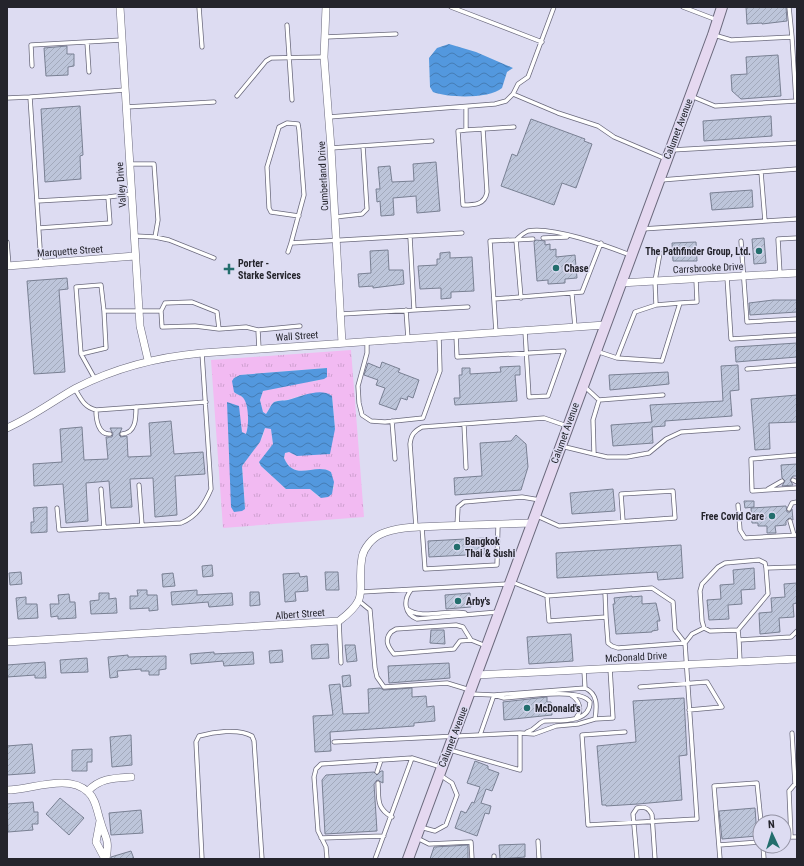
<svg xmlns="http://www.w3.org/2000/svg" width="804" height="866" viewBox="0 0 804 866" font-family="'Roboto Condensed',sans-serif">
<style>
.grass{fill:url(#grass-tufts);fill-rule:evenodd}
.water{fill:url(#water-waves)}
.building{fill:url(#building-hatch);stroke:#798093}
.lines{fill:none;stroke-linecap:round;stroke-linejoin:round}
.service-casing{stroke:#6a697c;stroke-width:5}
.minor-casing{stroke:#6a697c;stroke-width:8}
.secondary-casing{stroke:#6a697c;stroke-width:12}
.service{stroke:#fff;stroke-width:3.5}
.minor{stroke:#fff;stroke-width:7}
.secondary{stroke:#e5d8f0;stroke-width:10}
.poi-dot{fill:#236e6d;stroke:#dddcf2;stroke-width:1.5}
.labels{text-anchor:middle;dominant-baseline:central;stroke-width:3;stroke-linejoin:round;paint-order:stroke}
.street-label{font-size:10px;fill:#24242c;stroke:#dddcf2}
.poi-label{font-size:10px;font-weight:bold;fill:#24242c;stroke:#dddcf2;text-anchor:start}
</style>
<defs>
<pattern id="grass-tufts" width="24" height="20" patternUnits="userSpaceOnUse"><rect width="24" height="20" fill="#f2baf2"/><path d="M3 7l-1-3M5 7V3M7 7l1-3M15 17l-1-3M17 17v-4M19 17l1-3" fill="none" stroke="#cfa0d0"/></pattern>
<pattern id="water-waves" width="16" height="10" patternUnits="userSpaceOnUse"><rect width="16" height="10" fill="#5398de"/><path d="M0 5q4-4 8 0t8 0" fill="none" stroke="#457cb4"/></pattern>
<pattern id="building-hatch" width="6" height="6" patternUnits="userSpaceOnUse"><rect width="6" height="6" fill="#bdc5da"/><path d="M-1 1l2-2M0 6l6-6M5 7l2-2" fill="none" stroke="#a2a9bb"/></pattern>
</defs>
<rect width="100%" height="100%" fill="#dddcf2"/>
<path class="grass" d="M351,350L364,517L223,528L211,360ZM326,368L317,381L302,382L263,391L260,400L263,412L266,414L272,404L276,401L287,400L303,395L332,396L335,429L294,454L289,452L285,453L284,458C295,483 315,462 331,472L334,488L319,497L310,489H286L259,464L273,444L271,428H265L262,438L242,466L245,509L228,445L240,417L242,432L246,434C249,426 249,409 246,401C244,397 239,395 235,393L234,378L240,375Z"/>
<path class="water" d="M449,44L476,52L513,68L507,72L502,88C490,99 448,98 433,92L430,87L429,58L437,48Z
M327,368V377L324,379L263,391L260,400L263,412L266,414C269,410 270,406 273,403C276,400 284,401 288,400C301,397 320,387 332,396L335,429L330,454L297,456L289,452L285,453L284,458C295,483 315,462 331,472L334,482L332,494L328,497L321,498L310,489H286L261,466L259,462L273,444L271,429L265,428L260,442L242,466L245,509L242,511L234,512L231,507L227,402L239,406L242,432L246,434C249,426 249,406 244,399C242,395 237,395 234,392L232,381L234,378L240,375Z"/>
<path class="building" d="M746,7H786L787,21L762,24V23L747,24Z
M67,46V54H74V66L68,67V75L46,76L44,48Z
M778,55L781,96L741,99L732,91L731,75L747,74L746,57Z
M80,106L83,155L80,156L81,179L45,182L41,109Z
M771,116L772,136L704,141L703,121Z
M531,119L585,139L584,141L592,144L576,188L562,183L554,205L501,186L512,154L517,156Z
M436,162L440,211L417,213L416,196L393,198L394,215L381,216L380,201L377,202L376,189H380L378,167L390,166L392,182L414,181L413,164Z
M752,190L753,207L712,210L710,193Z
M764,238L766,263L754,264L752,239Z
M536,240L545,241V245L550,244V250L556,249V257L575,255L577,278L565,279V283L548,284V280L537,281L534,242Z
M696,242L697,261H673L672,243Z
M388,250L389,270H403L404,284L373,288V286L359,287L358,274L371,273L370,251Z
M450,252V258L472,257L474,291L451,292V298L441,299V288L420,289L418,266L437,265V259H440V253Z
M67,278L68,289L59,290L65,372L34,374L27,281Z
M773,300H797V312L750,315L749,303Z
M797,343V357L736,362L735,347Z
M382,362L400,369L398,372L419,380L413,398L408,396L407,400L401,398L396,410L379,404L385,388L376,385L378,380L364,375L368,363L380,368Z
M738,365L739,390L730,391L732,416L665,421V426L652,427L653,443L613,446L611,425L652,422L650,405L723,401L721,366Z
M520,366V375H515L517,401L455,405L454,398H460L459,375H462V368H470V374L501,372L500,367Z
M668,372L669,384L610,390L609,375Z
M797,395V422L769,423L770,449L755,450L751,399Z
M171,421L174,454L203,452L205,474L175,476L177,515L155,517L153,478L130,479L132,507L111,508L109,481L86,483L88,521L66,523L63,484L34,486L33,464L62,462L60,429L82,427L84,460L108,459L106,437H112L113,434L110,428H122L119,435L121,437L127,436L128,457L151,456L149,423Z
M516,435L526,444L528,467L521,490L455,495L454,478L482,476L480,443L511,441Z
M797,464V476H793L790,480L793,485L782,486L785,481L782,478L781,465Z
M613,489L615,511L572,514L570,493Z
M744,501H754V507L745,508Z
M786,506L787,512H790L792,509L793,520L789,518L786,521V525L775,526L776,533H767V526H758V523H752L751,508Z
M47,507V532L31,533V522H34L33,508Z
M484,538L485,554L429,557L428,541Z
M681,545L683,578L658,580L657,572L557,578L556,553Z
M212,565L213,576L203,577L202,566Z
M754,568L755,589L741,590L742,604L728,605L729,619L709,620L707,600L721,599L720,585L734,584L733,570Z
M21,572L22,584L10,585L9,573Z
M325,572H338L339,590H326Z
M173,573L175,586L163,587L162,574Z
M299,573L300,577L307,576L308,591L295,592L296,601L285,602L283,574Z
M797,583V603L793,604L794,617L779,618L780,632L760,634L759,613L772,612L771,598L785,597L784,584Z
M137,590H147V595H157L158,610L149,611V608L130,609V596H138Z
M197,590V595L232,593L233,605L209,607L208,602L172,605L171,592Z
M250,592H259L260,605L250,606Z
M99,593H109V599L116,598L117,613L91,614L90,601L99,600Z
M470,593L471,607L446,609L445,595Z
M69,594L70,602H75L76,618L58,619V616L51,617L50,604H59L58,595Z
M632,596V597L642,596V604L656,603L660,621H657L658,630L652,631V632L616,634L613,604H615L614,598Z
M26,597V604H37L38,618L18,619L16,598Z
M431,630H444L445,644L430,643Z
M571,634L573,661L529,664L527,637Z
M328,644L329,658L312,659L311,645Z
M345,645H355L357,661L347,662Z
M282,650L283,662L270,663L269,651Z
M214,652V654L253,652L254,664L224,666L223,661L191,664L190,654Z
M128,655V657L166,656V669L159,670V675H149V671H141V669L117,671L118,677L110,678L108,657Z
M87,658L88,672L61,673L60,660Z
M45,662L46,678H35V675L7,677V665Z
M449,663L450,678L389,683L388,666Z
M350,675L351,686L343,687L342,676Z
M340,684L343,714L369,713L368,689L380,688L384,690L412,688V697L426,696L427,707L434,706L435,721L414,723V726L330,732L331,751L315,752L313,716L333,715L329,685Z
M547,697V702H551L552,715L504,720L503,702Z
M684,698L687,755L679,756L682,800L638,804L606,806V805H602L597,746L636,742L633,701Z
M131,735L132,765L112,767L110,737Z
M32,744L35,773L7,775V746Z
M92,749V762H87V771H72V750Z
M475,761L488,766V769L499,773L492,791L486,789L481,803L491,806L489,814L485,813L477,836L455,828L461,811L466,813L472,802L474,803L480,787L467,783Z
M381,771H383V783L377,780L374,784L377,831L325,834L322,780L326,775L374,772L377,775Z
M60,798L84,818L69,835L46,814Z
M33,802L34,812H38V824H32L33,830L8,832L7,804Z
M755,808L757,836L722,839L719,811Z
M141,810L143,833L111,835L109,813Z
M525,844V857L500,859L499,845Z
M468,845V859H430L434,847Z
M131,851L134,859H111V857Z"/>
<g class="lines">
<g class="service-casing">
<path id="service" d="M199,7L202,47
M451,7L542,42
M683,7L717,20
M789,7L792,37
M287,25L292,100
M325,37L396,34
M87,42L89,72
M32,66L31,45L122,40
M513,94L518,84L528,77L554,7
M237,96L266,61L271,58L324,57
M691,96L715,106L796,101L792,37L731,40L714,35
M7,98L30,97
M126,107L214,102
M329,117L495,104L506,101L513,94L558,113L598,126L614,137L666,159
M483,129L514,127
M466,130L483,129L487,192C485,205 474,205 463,205L458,131L466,130V107
M331,148L432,141
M672,150L797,143
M130,164H154L158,220L155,237L135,236
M761,172L765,221
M661,180L797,169
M37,201L108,197L132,194
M299,216L271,212L269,208L267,167L279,127L287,123L298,124L299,130L304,195L291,243L462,233
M335,217L362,214L367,209L363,146
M39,228L110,223L108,197
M642,229L797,219
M155,237L169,240L214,258
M410,237L414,310
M543,238L567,237
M741,241L747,322L797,319
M7,242L9,266
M288,252L291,243
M41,263L30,97L125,90
M780,274L778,239L797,238
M727,277L731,339L797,335
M572,294L575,327
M521,298L516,240C520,236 523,233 528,231C552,226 607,246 630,255
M494,299L582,292L601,243
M680,303L697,302L696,279
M406,310L408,339
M341,314L468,307
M219,329L195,326L162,327L161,311L165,303L192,302L217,312L219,329L246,327L258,330L300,326
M258,330L259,349
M496,332L490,241L533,239
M456,335L457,357L564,351L548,396L529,397L525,331
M367,342V353L358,386L359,403L362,415L371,421L385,422L423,418L440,371L439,336
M596,351L617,358L662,361L680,303L656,305L655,281L660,253
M81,354L106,348L104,311
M617,358L635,312L656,305
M747,369L797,365
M95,379L81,354L76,287L101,285L104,311H161
M75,389C81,399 84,407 96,410L206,402
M599,400L663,395
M96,410C96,419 98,435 110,434
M392,421L395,459
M464,424L466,468
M122,434C136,433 136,418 136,407
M561,446L594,454L593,420L599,400L584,386
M594,454L607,457H627L649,453L666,439L681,432L738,428
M797,455L751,459L752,491L797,488
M793,480L797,482
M139,485L142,525
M101,489L104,527
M768,489L782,481
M738,505L740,530L745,538L797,535
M57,508L59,530L181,523C197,517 205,503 211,489L202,353
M789,509L792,503L797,502
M537,516L559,526L675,518L673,491L621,494L623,521
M790,521L794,535
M457,526L458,507L464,502L522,497L540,500
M416,527L410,444C411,435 414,431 422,427L544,418L567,426
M422,527L425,569L497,565L498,525
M512,582L547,596L652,588L673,602L675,630L685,643L697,819L588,825L582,735L625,732
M411,590C403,600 404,614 417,619L498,612
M361,592L507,584
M605,592L606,617
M547,596L549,621L606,617L608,643L612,646L618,648L685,643L692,634L704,628
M359,601L370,610L375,668L377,677L384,687L447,683L470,690
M407,609C421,620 448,609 465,613
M339,621L341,663
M738,630L710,631L704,628L702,621L700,591L702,584L718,567L725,563L759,560L765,563L766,568
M471,640L463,627L456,625L396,629L391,632C384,640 388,647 394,654L454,649L460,641L471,640L486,646
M739,640L738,630L768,594L766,568L797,567
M740,662L739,640L791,637L797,631
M584,670L585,688
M640,687L707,682L722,707L689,710
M571,695C579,700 583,710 576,718
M595,719L613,718L610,668
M792,733L795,784L789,791L791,837H797
M480,735L494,695L504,698C521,697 580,687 590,702C590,724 559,720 544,721C536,724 537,729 527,732
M334,742L520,733L534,734L556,726L578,724L595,719C597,706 598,694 585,688L494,695L471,694
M450,750L520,770V733
M377,772L381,760
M378,783C379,799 376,808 392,817
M420,827L435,831L446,825L457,795L452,783L440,775
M321,838L384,836
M417,838L429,844L471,842L472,859
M538,841L539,859
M719,845L760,842
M763,846L764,859
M494,856V859
M202,859L196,742L199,736C213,732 239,728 252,736L254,741L262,859
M327,859L326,847L318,831L314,777L316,769L321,764L412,758L441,767
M375,859L412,758
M637,859L633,814L637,808C645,806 649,808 652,815L655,859
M720,859L714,786L757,783L761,822"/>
</g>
<g class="minor-casing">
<path id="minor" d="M120,7L140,326L148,360
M326,7L324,57L331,148L342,343
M7,266L135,256
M620,283L797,273
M7,428C32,417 53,401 76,388C117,367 157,357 202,353L605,325
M7,642L339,621C372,596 356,591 362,557C364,548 372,538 381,534C399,526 421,527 441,526C471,525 502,524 532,523
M477,675L797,659
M7,790C31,790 68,773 88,792C96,799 97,811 100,820C105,839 110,838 106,859
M88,791C100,778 114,778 131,777
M100,821L96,842L105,859"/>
</g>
<g class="secondary-casing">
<path id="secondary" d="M408,859L713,35L722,7"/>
</g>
<use href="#service" class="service"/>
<use href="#minor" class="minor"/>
<use href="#secondary" class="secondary"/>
</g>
<g class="poi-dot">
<circle cx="759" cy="251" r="4"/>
<circle cx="556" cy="268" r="4"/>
<path d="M227 263h4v4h4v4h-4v4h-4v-4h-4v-4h4z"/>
<circle cx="772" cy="516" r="4"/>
<circle cx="457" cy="547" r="4"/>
<circle cx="458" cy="601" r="4"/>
<circle cx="527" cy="708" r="4"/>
</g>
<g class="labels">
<g class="street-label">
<text transform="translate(678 129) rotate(-69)">Calumet Avenue</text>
<text transform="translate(323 176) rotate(-93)">Cumberland Drive</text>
<text transform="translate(121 185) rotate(-94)">Valley Drive</text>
<text transform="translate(70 251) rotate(-4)">Marquette Street</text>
<text transform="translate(708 268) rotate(-3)">Carrsbrooke Drive</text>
<text transform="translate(297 336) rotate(-4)">Wall Street</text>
<text transform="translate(565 433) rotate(-70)">Calumet Avenue</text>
<text transform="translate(300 614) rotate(-4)">Albert Street</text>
<text transform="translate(636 657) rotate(-3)">McDonald Drive</text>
<text transform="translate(453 737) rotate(-69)">Calumet Avenue</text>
</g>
<g class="poi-label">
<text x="751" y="251" text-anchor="end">The Pathfinder Group, Ltd.</text>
<text x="238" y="263">Porter -<tspan x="238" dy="12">Starke Services</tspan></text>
<text x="564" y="268">Chase</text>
<text x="764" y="516" text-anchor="end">Free Covid Care</text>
<text x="465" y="541">Bangkok<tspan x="465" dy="12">Thai &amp; Sushi</tspan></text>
<text x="466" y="601">Arby's</text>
<text x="535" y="708">McDonald's</text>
</g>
</g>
<rect width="804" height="866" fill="none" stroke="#24242c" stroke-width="16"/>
<g transform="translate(772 834) rotate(356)"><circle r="19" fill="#dddcf2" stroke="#9392a3"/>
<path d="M0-3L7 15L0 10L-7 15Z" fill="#236e6d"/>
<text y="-6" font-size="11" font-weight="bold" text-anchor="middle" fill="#24242c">N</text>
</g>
</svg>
